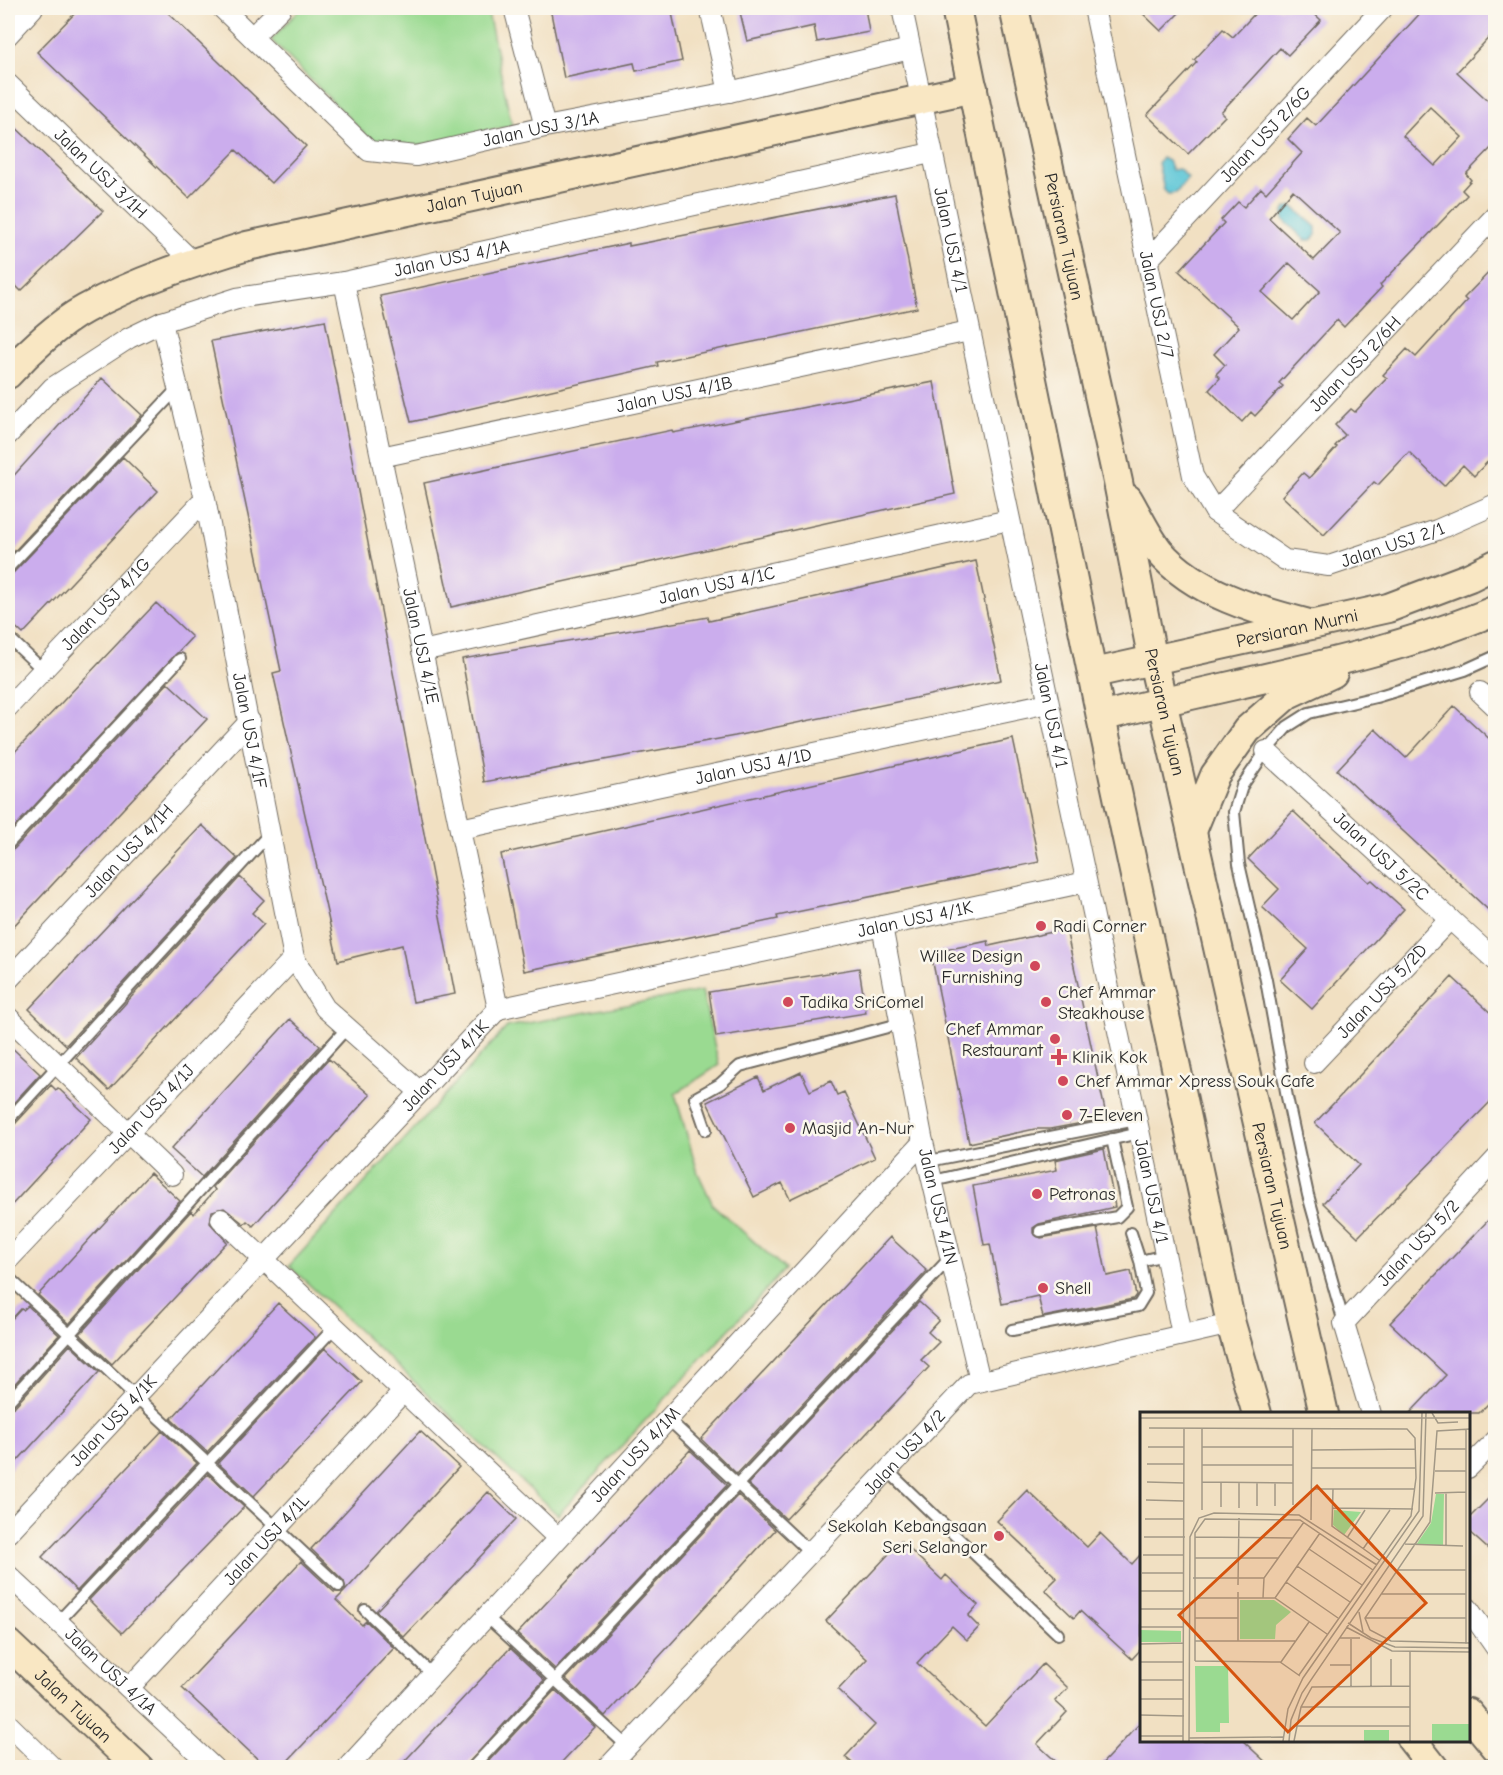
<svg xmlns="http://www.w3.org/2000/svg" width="1503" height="1775" viewBox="0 0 1503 1775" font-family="'Comic Neue',sans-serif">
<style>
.green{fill:#9ada91;stroke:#62825e;stroke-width:1.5}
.water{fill:#5cc6d7;stroke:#447881;stroke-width:1.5}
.building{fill:#cbaded;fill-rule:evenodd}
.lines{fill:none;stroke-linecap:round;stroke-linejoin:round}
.lane-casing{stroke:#706a60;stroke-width:14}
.street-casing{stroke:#706a60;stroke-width:22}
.secondary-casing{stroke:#706a60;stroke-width:32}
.lane{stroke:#fff;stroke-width:10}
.street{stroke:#fff;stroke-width:20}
.secondary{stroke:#f9e7c3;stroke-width:28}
.poi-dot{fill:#d1495b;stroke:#fbf7ec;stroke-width:2}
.labels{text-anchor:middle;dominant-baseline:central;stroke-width:5;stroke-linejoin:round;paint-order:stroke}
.street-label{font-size:18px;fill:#2b2b2b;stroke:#fbf7ec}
.poi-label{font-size:18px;fill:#2b2b2b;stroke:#fbf7ec;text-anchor:start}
.inset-road{fill:none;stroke:#a29886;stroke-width:1.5}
.view{fill:#d5540f;fill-opacity:0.15;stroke:#d5540f;stroke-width:3}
.inset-edge{fill:none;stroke:#2b2b2b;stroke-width:3}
</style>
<rect width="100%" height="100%" fill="#fbf7ec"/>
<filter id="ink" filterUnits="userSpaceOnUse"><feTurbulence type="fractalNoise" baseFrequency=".0167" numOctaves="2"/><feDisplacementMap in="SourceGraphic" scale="12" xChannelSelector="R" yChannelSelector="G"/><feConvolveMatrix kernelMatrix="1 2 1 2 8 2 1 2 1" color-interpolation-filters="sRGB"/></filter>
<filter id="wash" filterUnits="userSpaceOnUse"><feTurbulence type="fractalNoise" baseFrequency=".008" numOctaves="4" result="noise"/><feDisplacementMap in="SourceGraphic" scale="24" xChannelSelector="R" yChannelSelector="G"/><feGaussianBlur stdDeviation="1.35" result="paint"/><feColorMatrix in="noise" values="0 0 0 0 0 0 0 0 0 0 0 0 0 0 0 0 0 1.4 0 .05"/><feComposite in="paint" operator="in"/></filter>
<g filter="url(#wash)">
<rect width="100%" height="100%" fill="#f1e0c2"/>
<path class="green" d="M301,8H487L512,126L418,146L372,141L271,40Z
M702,991L719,1065L675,1094L698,1173L713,1205L785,1269L558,1515L289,1266L507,1027Z"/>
<path class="water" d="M1162,158L1168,161L1172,170L1179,169L1188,178L1176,193L1168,194L1164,190L1158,163Z
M1292,206L1316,227V235L1311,240H1305L1284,220L1283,214L1286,208Z"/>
<g id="blocks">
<path class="building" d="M80,8H163L306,146L271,183L236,150L189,198L37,52Z
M550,8H671L682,61L636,71L634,63L564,78Z
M739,8H865L869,32L817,42L814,26L747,41Z
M1137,8H1184L1161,31Z
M1260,8H1308L1321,20L1288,55L1280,48L1221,112L1225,116L1188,154L1147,115L1197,62L1194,60L1223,29L1233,37Z
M1425,8H1482L1496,20V30L1457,72L1496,108V143L1466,174L1471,180L1462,190L1467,195L1380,285L1382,287L1344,327L1337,320L1279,383L1283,386L1255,416L1251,412L1242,422L1209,390L1220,378L1216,374L1225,365L1214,354L1239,327L1179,271L1224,223L1221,220L1238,202L1244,207L1261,188L1266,193L1302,153L1288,139L1307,118L1316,126ZM1430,107L1462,137L1435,166L1403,136ZM1293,190L1340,233L1314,260L1269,218ZM1289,263L1320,291L1293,320L1262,292Z
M8,120L103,211L21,291L8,278Z
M895,194L917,308L657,362L658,366L411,422L380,296L629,243V246Z
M1496,265V453L1474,476L1463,465L1444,486L1409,452L1378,485L1374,482L1324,535L1282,496L1303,473L1309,478L1337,447L1335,446L1345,435L1335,425L1351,409L1355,412L1387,378L1383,375L1407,349L1416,357L1467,301L1464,298Z
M325,320L455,994L413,1002L402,945L338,961L273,673L281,671L211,341Z
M102,378L142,415L8,558V482Z
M934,382L955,494L451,607L424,483L672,430L673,433Z
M123,457L158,491L23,634L8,620V575L13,573Z
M976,561L1001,680L735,736L484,782L462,659L708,617L709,621Z
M156,603L192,637L8,834V759Z
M168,683L207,719L8,932V851L14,849Z
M1454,706L1496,745V917L1337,770L1375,729L1406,758Z
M1013,739L1039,862L777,916L778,919L524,971L501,854Z
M1293,811L1369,882L1372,880L1404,909L1312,1009L1280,980L1308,949L1262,907L1279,889L1248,859Z
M202,825L237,858L66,1045L29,1009Z
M240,877L264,900L252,913L264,924L109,1090L76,1058Z
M1066,929L1106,1115L1098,1117L1099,1120L1050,1129H1035L969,1143L931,953L988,941L989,946Z
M859,968L866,1013L716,1037L709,992Z
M1452,977L1496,1018V1096L1358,1237L1323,1203L1359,1165L1315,1123Z
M290,1019L320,1046L202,1177L171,1149Z
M8,1044L40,1074L8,1109Z
M329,1059L370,1095L253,1226L247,1221L244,1224L224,1208L212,1211L210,1223L227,1242L112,1364L80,1334L191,1211L194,1214L215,1190L213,1187Z
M801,1072L810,1091L831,1081L837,1095L844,1092L875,1158L790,1199L782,1183L754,1197L707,1102L758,1077L764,1090Z
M51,1085L56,1090L58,1088L91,1119L8,1209V1127L14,1125Z
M1104,1149L1115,1207L1039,1224L1033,1228V1233L1041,1238L1097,1228L1107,1276L1131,1271L1136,1295L1133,1299L1043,1317L1038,1296L1002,1304L990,1244L984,1245L973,1186L1057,1170L1055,1160Z
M150,1173L180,1201L69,1324L38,1295Z
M1496,1212V1396L1479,1413H1410L1446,1375L1390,1323Z
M890,1237L927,1271L737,1474L701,1439Z
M919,1302L939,1320L928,1332L939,1342L921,1360L929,1367L786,1519L748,1484Z
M278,1303L315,1337L207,1452L171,1419Z
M28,1306L59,1335L8,1391V1323L21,1309L23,1310Z
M70,1345L99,1372L8,1471V1409L14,1407Z
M325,1348L362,1382L254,1496L218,1463Z
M162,1431L197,1463L77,1591L42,1557Z
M420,1431L459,1467L345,1591L344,1581L311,1549Z
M690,1450L727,1485L555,1669L517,1634Z
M208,1474L244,1507L122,1633L89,1600Z
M1027,1490L1087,1547L1100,1533L1132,1564L1142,1553V1648L1132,1659L1080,1611L1074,1618L1045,1590L1057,1578L997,1521Z
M1496,1491V1556L1468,1531V1519Z
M488,1492L516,1519L404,1637L376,1611Z
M738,1495L775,1530L605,1716L566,1679Z
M901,1541L942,1580L946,1575L978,1605L968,1616L979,1627L967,1640L952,1626L917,1663L985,1726L1043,1664L1068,1688L1055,1701L1067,1712L1037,1744L1062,1767H857L845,1757L875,1725L838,1690L867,1659L826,1621Z
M301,1561L334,1592H344L336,1600L362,1625L366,1621L394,1648L282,1767H266L182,1688Z
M510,1648L544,1680L465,1767H399Z
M555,1690L595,1727L557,1767H483Z
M1142,1721V1740H1242L1271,1767H1099Z"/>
</g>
</g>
<g filter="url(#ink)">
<use href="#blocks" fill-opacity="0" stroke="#706a60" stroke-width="1.5"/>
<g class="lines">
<g class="lane-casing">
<path id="lane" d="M8,568L178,388
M8,637L43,670
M8,844L180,659
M8,1120L271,832
M706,1130L695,1098L720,1084L740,1066L899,1024
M929,1161L1136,1120
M933,1181L1139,1133
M1040,1231L1117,1217L1127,1207L1112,1139
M1131,1233L1140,1261L1165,1255
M8,1277L339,1586
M1344,1323L1308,1195L1287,1097L1266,980L1239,864L1234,812L1242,786L1266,751L1287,727L1309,713L1376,697L1465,670L1496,656
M1012,1330L1138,1306L1146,1293L1140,1261
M8,1402L347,1028
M668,1419L811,1553
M888,1471L1058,1634
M365,1610L433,1675
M486,1616L627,1746
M58,1622L335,1327
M472,1768L950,1258"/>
</g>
<g class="street-casing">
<g id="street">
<path id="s1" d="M222,8L369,151L416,156L545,127L729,92L910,49"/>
<path d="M514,8L545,127"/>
<path d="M710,8L729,92"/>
<path id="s2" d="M902,8L1182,1334"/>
<path id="s3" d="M1094,8L1193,476L1215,512L1285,560L1329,566L1437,530L1496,504"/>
<path d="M8,35L33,8"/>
<path d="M252,37L281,8"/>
<path id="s4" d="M8,84L194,263"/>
<path id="s5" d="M1148,260L1383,8"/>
<path id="s6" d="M344,282L498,1009"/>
<path id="s7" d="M162,322L205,499L294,958L325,1008L420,1092"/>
<path id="s8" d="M8,435L52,388L129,338L162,322L237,298L344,282L931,153"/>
<path id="s9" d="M381,457L969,331"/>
<path id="s10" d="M1215,512L1496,215"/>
<path id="s11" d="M422,651L1009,520"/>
<path d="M1480,692L1496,707"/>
<path id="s12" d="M8,707L205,499"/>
<path id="s13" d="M1266,751L1496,961"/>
<path id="s14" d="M460,829L1048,703"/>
<path id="s15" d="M882,926L923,1142L980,1381"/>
<path id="s16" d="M8,980L250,721"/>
<path d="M8,1017L172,1175"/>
<path id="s17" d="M1314,1063L1450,919"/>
<path d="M221,1219L558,1538"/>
<path id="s18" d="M8,1260L294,958"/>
<path id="s19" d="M1371,1414L1344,1323L1496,1159"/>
<path d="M1468,1468L1496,1440"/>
<path id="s20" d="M8,1533L498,1009L1086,882"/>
<path id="s21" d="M8,1575L214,1768"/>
<path d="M1468,1608L1496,1648"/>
<path id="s22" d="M129,1688L403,1392"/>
<path d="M8,1724L53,1768"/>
<path id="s23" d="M347,1768L923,1142"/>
<path id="s24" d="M607,1768L969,1384L1231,1324"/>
</g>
</g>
<g class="secondary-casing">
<g id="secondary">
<path d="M956,8L1101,717L1231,1324L1257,1414"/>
<path id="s25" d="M1014,8L1118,482L1153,661L1324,1414"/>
<path id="s26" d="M8,374C28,352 59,323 85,309C136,281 192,263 247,246L973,88"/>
<path d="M1128,499C1138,516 1147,536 1159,551C1194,593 1258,611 1309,624"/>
<path id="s27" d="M1094,673L1388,608L1470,577L1496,564"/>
<path d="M1101,717C1231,682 1373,662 1496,610"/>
<path d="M1192,831L1215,775L1247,730L1288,694L1333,673"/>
<path id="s28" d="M8,1644L139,1768"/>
<path d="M1468,1713L1496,1747"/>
<path d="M1412,1740L1434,1768"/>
</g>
</g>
<use href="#lane" class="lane"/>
<use href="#street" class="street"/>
<use href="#secondary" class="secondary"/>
</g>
</g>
<g class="poi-dot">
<circle cx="1041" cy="926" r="6"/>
<circle cx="1035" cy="966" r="6"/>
<circle cx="788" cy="1002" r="6"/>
<circle cx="1046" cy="1002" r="6"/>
<circle cx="1055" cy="1039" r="6"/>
<path d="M1056 1048h6v6h6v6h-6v6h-6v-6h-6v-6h6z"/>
<circle cx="1063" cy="1081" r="6"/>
<circle cx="1067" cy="1115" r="6"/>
<circle cx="790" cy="1128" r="6"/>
<circle cx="1037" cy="1194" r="6"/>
<circle cx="1043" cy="1288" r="6"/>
<circle cx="999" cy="1536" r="6"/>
</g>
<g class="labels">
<g class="street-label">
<text stroke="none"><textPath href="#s1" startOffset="380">Jalan USJ 3/1A</textPath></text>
<text stroke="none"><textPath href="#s5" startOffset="172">Jalan USJ 2/6G</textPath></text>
<text stroke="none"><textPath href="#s4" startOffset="129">Jalan USJ 3/1H</textPath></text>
<text stroke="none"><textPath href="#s26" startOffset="508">Jalan Tujuan</textPath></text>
<text stroke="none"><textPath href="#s25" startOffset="234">Persiaran Tujuan</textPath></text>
<text stroke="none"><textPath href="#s2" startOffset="237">Jalan USJ 4/1</textPath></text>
<text stroke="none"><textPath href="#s8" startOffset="490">Jalan USJ 4/1A</textPath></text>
<text stroke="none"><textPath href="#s3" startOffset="303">Jalan USJ 2/7</textPath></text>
<text stroke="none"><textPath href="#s10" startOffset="204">Jalan USJ 2/6H</textPath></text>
<text stroke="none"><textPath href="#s9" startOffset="300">Jalan USJ 4/1B</textPath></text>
<text stroke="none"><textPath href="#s3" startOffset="717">Jalan USJ 2/1</textPath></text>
<text stroke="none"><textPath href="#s11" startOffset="302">Jalan USJ 4/1C</textPath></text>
<text stroke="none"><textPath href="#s12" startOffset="142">Jalan USJ 4/1G</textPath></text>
<text stroke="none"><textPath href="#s27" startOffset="208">Persiaran Murni</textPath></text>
<text stroke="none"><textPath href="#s6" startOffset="372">Jalan USJ 4/1E</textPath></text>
<text stroke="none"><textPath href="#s25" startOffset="720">Persiaran Tujuan</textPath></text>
<text stroke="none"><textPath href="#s2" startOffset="723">Jalan USJ 4/1</textPath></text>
<text stroke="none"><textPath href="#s7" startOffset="418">Jalan USJ 4/1F</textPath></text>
<text stroke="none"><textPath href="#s14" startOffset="300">Jalan USJ 4/1D</textPath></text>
<text stroke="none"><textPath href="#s16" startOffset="177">Jalan USJ 4/1H</textPath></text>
<text stroke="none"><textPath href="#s13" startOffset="156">Jalan USJ 5/2C</textPath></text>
<text stroke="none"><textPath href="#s20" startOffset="1144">Jalan USJ 4/1K</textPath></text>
<text stroke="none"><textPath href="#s17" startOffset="99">Jalan USJ 5/2D</textPath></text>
<text stroke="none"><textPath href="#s20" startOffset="640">Jalan USJ 4/1K</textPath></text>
<text stroke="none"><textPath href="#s18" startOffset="208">Jalan USJ 4/1J</textPath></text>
<text stroke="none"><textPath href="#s25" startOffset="1206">Persiaran Tujuan</textPath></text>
<text stroke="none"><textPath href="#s2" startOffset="1209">Jalan USJ 4/1</textPath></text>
<text stroke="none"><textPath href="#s15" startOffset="286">Jalan USJ 4/1N</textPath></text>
<text stroke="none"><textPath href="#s19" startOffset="204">Jalan USJ 5/2</textPath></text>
<text stroke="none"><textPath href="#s20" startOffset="154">Jalan USJ 4/1K</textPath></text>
<text stroke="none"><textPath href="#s24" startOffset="434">Jalan USJ 4/2</textPath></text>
<text stroke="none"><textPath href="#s23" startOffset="426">Jalan USJ 4/1M</textPath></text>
<text stroke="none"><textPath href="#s22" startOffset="202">Jalan USJ 4/1L</textPath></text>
<text stroke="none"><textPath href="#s21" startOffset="141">Jalan USJ 4/1A</textPath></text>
<text stroke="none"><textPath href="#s28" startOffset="90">Jalan Tujuan</textPath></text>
</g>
<g class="poi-label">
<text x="1053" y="926">Radi Corner</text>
<text x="1023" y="956" text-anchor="end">Willee Design<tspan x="1023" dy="21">Furnishing</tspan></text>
<text x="1058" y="992">Chef Ammar<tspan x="1058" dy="21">Steakhouse</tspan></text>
<text x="800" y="1002">Tadika SriComel</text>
<text x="1043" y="1029" text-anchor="end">Chef Ammar<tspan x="1043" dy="21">Restaurant</tspan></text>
<text x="1072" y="1057">Klinik Kok</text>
<text x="1075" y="1081">Chef Ammar Xpress Souk Cafe</text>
<text x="1079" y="1115">7-Eleven</text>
<text x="802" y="1128">Masjid An-Nur</text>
<text x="1049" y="1194">Petronas</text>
<text x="1055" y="1288">Shell</text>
<text x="987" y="1526" text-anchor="end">Sekolah Kebangsaan<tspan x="987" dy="21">Seri Selangor</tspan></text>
</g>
</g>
<g transform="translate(1140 1412)">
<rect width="330" height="330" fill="#f1e0c2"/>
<path d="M296,82H304L303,133H276L291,111ZM194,98L221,100L204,123L193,113ZM100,188H134L151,200L136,213L135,227H100ZM0,218L41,219V230H0ZM55,254H88L89,311H80V320H56ZM292,312H330V329H292ZM224,318H249V329H224Z" fill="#9ada91"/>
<path class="inset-road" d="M292,1L298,11L318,10M0,6H330M9,16L267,17L275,26L276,66L271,104L159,263M62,16V98M153,16V93M326,17V232M330,17L297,19L290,110L225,206L230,218L251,229L330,231M8,35H44M62,35H153M295,37H326M172,38L276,37M7,52H44M62,53H153M171,56H276M295,59H326M7,70L44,71M62,70L153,71M81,71V95M99,71V96M117,71V94M135,71V94M171,77H275M193,77L192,114L239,148M295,81L326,80M6,88L44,89M193,96L273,97M5,107H44M171,108L172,17M4,125H45M55,125L153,126M207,126L225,98M265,132L323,134M306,133V80M169,137L222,173M223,137L250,98M3,143H44M55,146H138M157,154L210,190M258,158H326M2,161H44M53,166H124M146,170L198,206M98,173L99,106M1,179H44M241,182H326M55,186H135L187,222M123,186L124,166L164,110M135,186L180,121M0,197H43M219,200L223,220M55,206H98M225,206H326M208,211L231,226L255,235L330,236M0,215H43M206,215L252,239L330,240M200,226H220M211,227V274M55,229H155M98,229V180M0,232L44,231M231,239V274M270,240V329M55,249V121L65,107L160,108L233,158M55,249L140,250L160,264M0,250H43M141,250L169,210M190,253H211M0,268H43M251,274V247M0,287H43M161,295H270M0,303L44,304M156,314H270M0,324H43M49,326L143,325M43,329L44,16M49,329L50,125L59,106L74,101L159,103L237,153M143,329L148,297L163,266L279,99L282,1M149,329L151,308L162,281L283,104L286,1M154,329L161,295L172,275L270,274"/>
<path class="view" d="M177,74L286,191L148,320L39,203Z"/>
<rect width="330" height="330" class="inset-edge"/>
</g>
<rect width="1503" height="1775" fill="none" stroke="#fbf7ec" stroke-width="30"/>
</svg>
